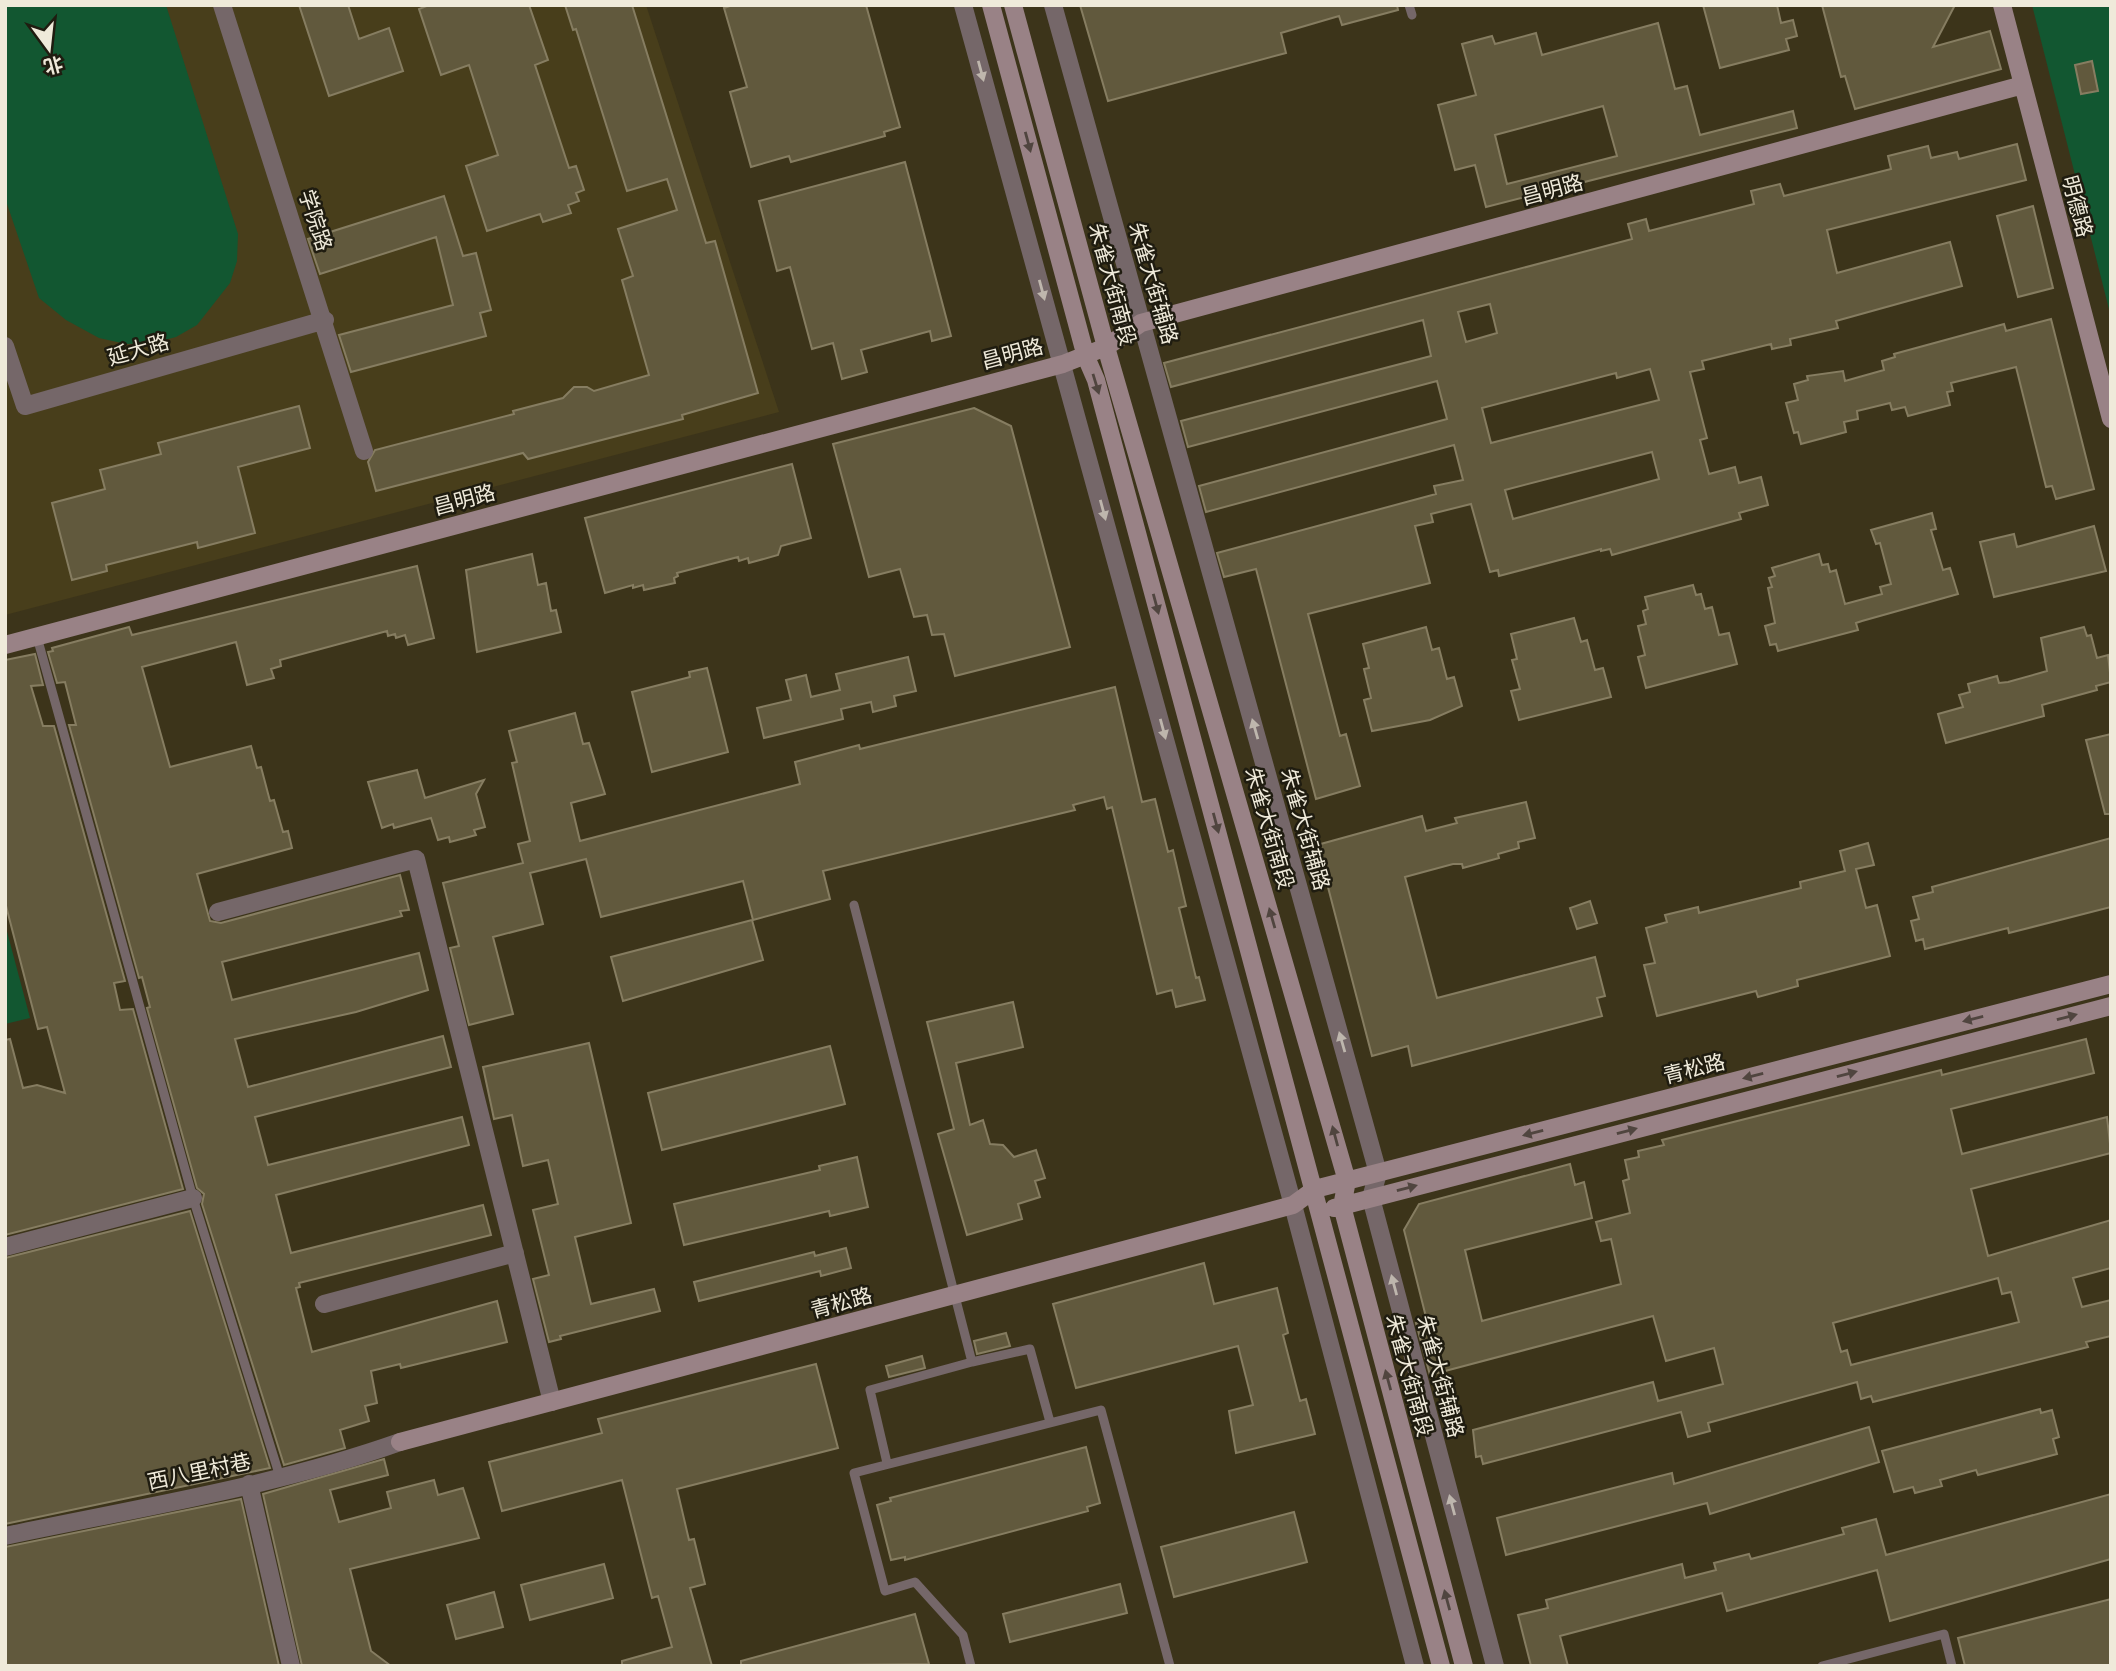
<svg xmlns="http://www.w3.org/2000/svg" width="2116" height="1671" viewBox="0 0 2116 1671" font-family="'PT Serif','Noto Sans SC',serif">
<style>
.built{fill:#483e1b}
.green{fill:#125731}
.building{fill:#61593d;stroke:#867d61;stroke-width:2;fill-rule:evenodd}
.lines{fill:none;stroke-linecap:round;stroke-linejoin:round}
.lane{stroke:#756769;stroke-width:9}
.street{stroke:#756769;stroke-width:18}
.secondary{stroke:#998286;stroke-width:18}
.oneway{fill:#beb6ad}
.oneway2{fill:#50453f}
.labels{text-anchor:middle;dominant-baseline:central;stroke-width:5;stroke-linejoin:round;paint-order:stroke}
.street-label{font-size:21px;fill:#efeada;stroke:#1f1c10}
</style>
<rect width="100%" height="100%" fill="#3c341a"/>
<path class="built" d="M5,5H646L779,412L5,615Z"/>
<path class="green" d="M5,5H166L238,234L237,261L230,283L197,325L176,337L153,343L126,344L99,338L66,320L39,298L5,198Z
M2032,5H2111V317Z
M5,924L30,1018L5,1024Z"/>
<path class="building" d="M299,5H348L359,39L389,28L403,71L329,96Z
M429,5H529L548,60L535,65L569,168L576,166L584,190L576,193L579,201L568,205L571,213L543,222L540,214L487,231L466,166L498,155L469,65L441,75L419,9Z
M565,5H632L706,243L715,241L758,393L682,415L683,419L528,459L523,453L376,491L368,462L375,450L514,414L513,411L563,398L574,387H587L594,391L649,375L622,280L633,276L618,229L677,210L667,179L627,191L576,29L573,30Z
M733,5H866L900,127L884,132L885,136L791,162L789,156L751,167L730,92L747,87L724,8Z
M1080,5H1397L1398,10L1342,25L1339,16L1281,33L1286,53L1108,101Z
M1703,5H1777L1781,23L1793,20L1797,36L1786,39L1789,50L1720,68Z
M1822,5H1955L1933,47L1990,31L2001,69L1855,109L1845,76L1841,77Z
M1658,23L1675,89L1687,86L1700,135L1793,111L1797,128L1486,207L1475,165L1455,170L1438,105L1476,95L1462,44L1492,36L1495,44L1536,33L1542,55ZM1603,106L1617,156L1507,184L1495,135Z
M2092,61L2098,91L2081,94L2075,65Z
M2017,144L2026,180L1827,230L1837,273L1950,242L1962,286L1836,321L1838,328L1790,339L1791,345L1772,349L1771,344L1702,361L1704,369L1690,372L1707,438L1700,440L1709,474L1735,467L1739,483L1761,477L1768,505L1739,513L1741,519L1612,555L1610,549L1601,551V549L1499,576L1498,570L1490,572L1471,504L1431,514L1433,522L1415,526L1430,583L1308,614L1340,736L1346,734L1360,786L1316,799L1256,569L1224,577L1217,553L1436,494L1434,486L1463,480L1454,445L1206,512L1199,486L1447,419L1437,381L1188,447L1181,421L1431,356L1423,320L1171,387L1164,363L1632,239L1628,224L1646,219L1649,231L1754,204L1751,191L1780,184L1784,196L1891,169L1888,156L1928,146L1931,158L1957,152L1959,159ZM1490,304L1497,333L1466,342L1458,312ZM1650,369L1659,400L1491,443L1482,408L1616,373L1617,378ZM1652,452L1659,479L1513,519L1505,490Z
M905,162L951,336L932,341L930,331L861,350L867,372L842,379L833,343L812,349L790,267L777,271L759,201Z
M444,196L463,256L476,253L491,310L480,313L486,336L351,372L339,335L453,305L436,237L320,274L308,239Z
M2033,206L2053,288L2018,297L1997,216Z
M2051,319L2094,489L2056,499L2052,486L2046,487L2016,367L1951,383L1953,391L1947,392L1950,405L1908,416L1905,407L1892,410L1890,403L1857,411L1858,419L1844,422L1846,432L1801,444L1798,432L1794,433L1786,403L1798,400L1794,384L1808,380L1807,376L1843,371L1845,381L1884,370L1882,361L1895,357L1894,354L2004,324L2006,331Z
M299,406L310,448L238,467L255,533L198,548L197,542L106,565L107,571L72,580L52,503L105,489L100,470L161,454L158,443Z
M974,408L1011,426L1070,647L955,676L944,634L932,635L927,615L914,617L900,569L869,577L833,444Z
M792,464L811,538L781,546L778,555L749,563L748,558L739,561L738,557L677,573L678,576L674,578L675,583L644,590L643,585L633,588V585L605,593L585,518Z
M1932,513L1936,529L1931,530L1943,570L1950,568L1958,594L1862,621L1856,623L1858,630L1778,651L1776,644L1770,645L1765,626L1775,623L1768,588L1772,587L1769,578L1775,576L1772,568L1819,554L1822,565L1828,564L1830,572L1836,570L1845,604L1882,594L1880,587L1891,584L1880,543L1876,544L1871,530Z
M2094,526L2106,571L1994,597L1980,542L2014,534L2017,547Z
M532,554L538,585L546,583L551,611L556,610L561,632L477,652L466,570Z
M417,566L434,638L408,645L405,635L396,638L395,634L388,636L387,631L280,660L281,666L271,669L274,678L247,685L236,642L142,667L170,767L251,746L257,768L261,767L270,801L274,800L283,832L288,831L292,848L197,874L210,921L221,923L400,875L409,910L400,911L402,916L222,962L232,1000L419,953L428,990L356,1012L235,1039L248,1087L443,1036L451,1067L255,1117L268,1165L462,1117L469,1145L276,1195L291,1253L483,1205L491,1235L299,1283L300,1287L296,1288L312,1352L497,1301L507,1342L401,1368L400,1364L371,1371L377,1403L365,1406L369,1421L340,1430L345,1448L284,1465L202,1204L204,1194L197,1188L147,1008L150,1007L142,977L139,978L69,725H76L65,682L57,683L48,652L53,651L52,648L129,627L132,635Z
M1693,585L1696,595L1701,594L1705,609L1712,607L1719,635L1729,633L1737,664L1646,688L1638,657L1645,655L1638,626L1646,624L1643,611L1648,609L1645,597Z
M1574,618L1581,642L1587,640L1595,670L1603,668L1611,697L1519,720L1511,691L1520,689L1512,660L1517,659L1511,634Z
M1426,627L1432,650L1439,648L1447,679L1454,677L1462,706L1430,720L1372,731L1364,700L1371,698L1364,669L1369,668L1363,644Z
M2084,627L2087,636L2091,635L2097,658L2108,655L2111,682L2096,686L2097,690L2042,705L2044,716L1946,743L1938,714L1963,707L1959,695L1970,692L1968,684L1997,676L1999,683L2008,682L2047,671L2041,638Z
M35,654L43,685L31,686L43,726H54L125,981L114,983L120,1010L133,1009L183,1189L5,1235V1040L10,1039L23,1088L37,1085L65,1093L47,1027L38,1029L5,902V660Z
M908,657L916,691L894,696L896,706L873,712L871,702L841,709L843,719L764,738L757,708L791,700L786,680L806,675L811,697L840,690L836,674Z
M707,668L728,752L652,772L632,692L690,677L689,672Z
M1115,687L1142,802L1155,799L1168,852L1173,850L1186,906L1179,908L1196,978L1199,977L1205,1000L1176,1007L1172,990L1157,994L1112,807L1107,809L1104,797L1073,805L1075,810L823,871L830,899L753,920L743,881L601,917L586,859L530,873L543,924L493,937L513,1014L469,1025L450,948L459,946L443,883L523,863L518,844L530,841L512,763L517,762L509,731L575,713L583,744L589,743L605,794L571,803L580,841L800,784L795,762L859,745L860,749Z
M2111,734V814H2105L2086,740Z
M417,770L425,798L484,780L476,794L485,827L474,830L476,835L450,842L449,837L438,840L431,818L394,828L393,824L382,828L368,782Z
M1526,802L1535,838L1518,842L1519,848L1498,854L1499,858L1463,868L1462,864H1453L1405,877L1437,998L1595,957L1605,996L1597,998L1602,1016L1412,1066L1408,1046L1372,1056L1317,845L1422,816L1426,831L1457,823L1455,818Z
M2111,838V907L2009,933L2008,928L1925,949L1923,939L1916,941L1911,921L1919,919L1913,897L1933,892L1932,887Z
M1868,843L1874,865L1856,869L1866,908L1877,905L1890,956L1797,980L1798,986L1758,997L1756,991L1657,1016L1644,965L1655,963L1646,928L1667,922L1665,915L1698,907L1699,913L1801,888L1800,882L1845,871L1840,851Z
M1590,901L1597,923L1577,929L1570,908Z
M752,920L763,960L623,1001L611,957Z
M1013,1002L1023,1047L956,1063L970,1125L983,1120L990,1144L1003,1145L1014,1157L1036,1150L1045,1178L1035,1181L1040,1197L1018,1204L1022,1219L967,1235L938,1134L954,1129L927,1022Z
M2086,1039L2094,1073L1951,1109L1962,1154L2107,1117L2111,1153L1971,1189L1988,1256L2111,1220V1268L2073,1278L2082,1307L2111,1300V1336L2086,1342L2088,1347L1873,1402L1871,1396L1861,1399L1857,1382L1708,1423L1710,1431L1688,1437L1681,1412L1483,1464L1481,1456L1476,1457L1473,1430L1653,1382L1658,1401L1723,1384L1714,1348L1666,1361L1653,1316L1430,1375L1416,1323L1427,1321L1404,1230L1419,1204L1570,1164L1575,1185L1584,1182L1592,1218L1465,1250L1482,1321L1621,1284L1611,1239L1601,1241L1596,1222L1630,1213L1623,1181L1629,1179L1625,1160L1639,1157L1638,1151L1664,1145L1662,1140L1769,1113L1941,1070L1942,1075ZM1998,1278L2002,1294L2011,1292L2019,1322L1851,1365L1847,1350L1841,1352L1833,1323Z
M589,1043L631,1223L575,1237L591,1304L654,1289L660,1311L560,1336L561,1339L549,1342L533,1279L549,1275L533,1210L558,1204L548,1160L523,1166L512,1115L494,1119L483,1067Z
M830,1046L845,1104L662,1150L648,1093Z
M857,1157L868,1207L830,1216L829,1211L684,1245L674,1204L820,1170L819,1166Z
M190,1211L270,1468L5,1524V1258Z
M846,1248L851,1268L821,1276L820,1271L699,1301L694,1282L814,1252L815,1256Z
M1204,1263L1214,1304L1277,1288L1288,1333L1283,1335L1300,1401L1306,1399L1315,1434L1236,1453L1229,1411L1253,1405L1238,1346L1076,1388L1053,1304Z
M1006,1333L1010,1346L977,1354L974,1341Z
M922,1356L925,1368L889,1377L886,1366Z
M816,1364L838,1448L677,1489L689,1540L694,1539L705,1584L690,1588L712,1666H622V1661L672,1647L658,1596L652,1598L622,1480L502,1511L489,1462L602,1433L598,1419Z
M2040,1409L2041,1413L2052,1410L2059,1437L2053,1439L2057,1454L1978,1475L1976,1470L1940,1480L1942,1486L1915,1493L1913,1487L1894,1492L1882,1451Z
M1869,1427L1879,1462L1710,1514L1707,1503L1506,1555L1497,1518L1672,1473L1674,1484Z
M1086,1447L1100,1503L1087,1507L1088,1511L905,1560V1557L891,1560L877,1505L891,1501L890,1498Z
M384,1459L388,1475L330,1490L339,1522L391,1508L387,1492L434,1480L438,1495L463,1488L479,1538L350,1569L371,1651L391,1666H302L263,1494Z
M2111,1494V1559L1890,1621L1877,1570L1727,1611L1722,1593L1560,1636L1568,1666H1531L1518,1615L1548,1608L1546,1600L1682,1564L1685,1578L1716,1570L1714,1563L1749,1554L1751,1559L1844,1534L1842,1528L1876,1519L1886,1555Z
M241,1499L279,1666H5V1547Z
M1294,1512L1307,1562L1174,1597L1161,1547Z
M604,1564L613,1598L530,1620L521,1585Z
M1120,1584L1127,1613L1010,1642L1003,1614Z
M494,1592L503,1627L456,1639L447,1605Z
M2111,1599V1666H1965L1958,1638Z
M915,1614L929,1664L741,1666V1661Z"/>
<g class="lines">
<path class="lane" d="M1409,5L1412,15
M37,637L193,1198L280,1477
M854,905L972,1362L870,1390L887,1463
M972,1362L1030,1349L1050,1422
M971,1666L963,1635L915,1582L885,1591L854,1473L1101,1410L1170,1666
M1822,1666L1944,1634L1952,1666"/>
<path class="street" d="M222,5L364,451
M963,5L1293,1205L1415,1666
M1053,5L1378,1173L1371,1198L1495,1666
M5,346L25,406L325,320
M218,912L416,859L552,1402
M5,1247L193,1198
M324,1304L515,1253
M249,1484L291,1666
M5,1536C137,1508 273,1487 400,1442"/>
<path class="secondary" d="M991,5L1086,357L1096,380L1441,1666
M1013,5L1106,347L1347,1181L1342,1206L1464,1666
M2002,5L2111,419
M5,645L1063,364L1106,347L1141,323L2023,85
M1334,1208L2111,1006
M400,1442L1293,1205L1315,1189L2111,984"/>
</g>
<defs><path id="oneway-solid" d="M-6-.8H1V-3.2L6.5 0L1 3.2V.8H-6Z" transform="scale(1.75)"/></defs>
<g class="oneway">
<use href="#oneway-solid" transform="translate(981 71) rotate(75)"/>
<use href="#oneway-solid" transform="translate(1042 290) rotate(75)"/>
<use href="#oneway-solid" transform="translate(1103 510) rotate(75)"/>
<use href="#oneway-solid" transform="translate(1163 729) rotate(75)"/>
<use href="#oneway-solid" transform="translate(1255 729) rotate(-106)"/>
<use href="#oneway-solid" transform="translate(1342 1042) rotate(-106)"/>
<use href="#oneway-solid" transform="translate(1394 1285) rotate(-105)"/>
<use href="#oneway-solid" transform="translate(1452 1505) rotate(-105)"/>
</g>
<g class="oneway2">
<use href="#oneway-solid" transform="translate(1028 142) rotate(75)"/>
<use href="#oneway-solid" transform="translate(1096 384) rotate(73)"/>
<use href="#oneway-solid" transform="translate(1156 604) rotate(75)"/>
<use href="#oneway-solid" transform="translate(1216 823) rotate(75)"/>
<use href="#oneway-solid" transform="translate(1272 918) rotate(-106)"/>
<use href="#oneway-solid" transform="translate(2067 1017) rotate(-15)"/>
<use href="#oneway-solid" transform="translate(1973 1019) rotate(166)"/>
<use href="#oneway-solid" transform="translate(1847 1074) rotate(-15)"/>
<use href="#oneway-solid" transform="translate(1753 1076) rotate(166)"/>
<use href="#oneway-solid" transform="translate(1627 1131) rotate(-15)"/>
<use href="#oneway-solid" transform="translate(1533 1133) rotate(166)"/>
<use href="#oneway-solid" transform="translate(1335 1136) rotate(-105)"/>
<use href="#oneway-solid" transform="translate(1407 1188) rotate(-15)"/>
<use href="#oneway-solid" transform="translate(1388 1380) rotate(-105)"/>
<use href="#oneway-solid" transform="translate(1447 1600) rotate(-105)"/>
</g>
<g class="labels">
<g class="street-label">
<text transform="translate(1552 189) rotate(-15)">昌明路</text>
<text transform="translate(2078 206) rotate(75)">明德路</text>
<text transform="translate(316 220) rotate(72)">学院路</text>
<text transform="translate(1154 283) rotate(74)">朱雀大街辅路</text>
<text transform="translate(1113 284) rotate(75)">朱雀大街南段</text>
<text transform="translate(138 349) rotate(-16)">延大路</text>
<text transform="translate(1012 353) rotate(-15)">昌明路</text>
<text transform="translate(464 499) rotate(-15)">昌明路</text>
<text transform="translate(1270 828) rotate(74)">朱雀大街南段</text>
<text transform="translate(1306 829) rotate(74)">朱雀大街辅路</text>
<text transform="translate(1694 1068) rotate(-14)">青松路</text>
<text transform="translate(841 1302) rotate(-15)">青松路</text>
<text transform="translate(1410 1375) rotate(75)">朱雀大街南段</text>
<text transform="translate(1441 1376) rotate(75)">朱雀大街辅路</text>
<text transform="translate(199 1471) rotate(-12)">西八里村巷</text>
</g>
</g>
<rect width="2116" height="1671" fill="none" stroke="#efeada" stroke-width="14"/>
<g transform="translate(49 49) rotate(165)" stroke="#1f1c10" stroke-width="5" paint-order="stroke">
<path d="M0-5L12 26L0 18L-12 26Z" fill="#efeada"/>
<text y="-10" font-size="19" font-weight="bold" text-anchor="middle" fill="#efeada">北</text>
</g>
</svg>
